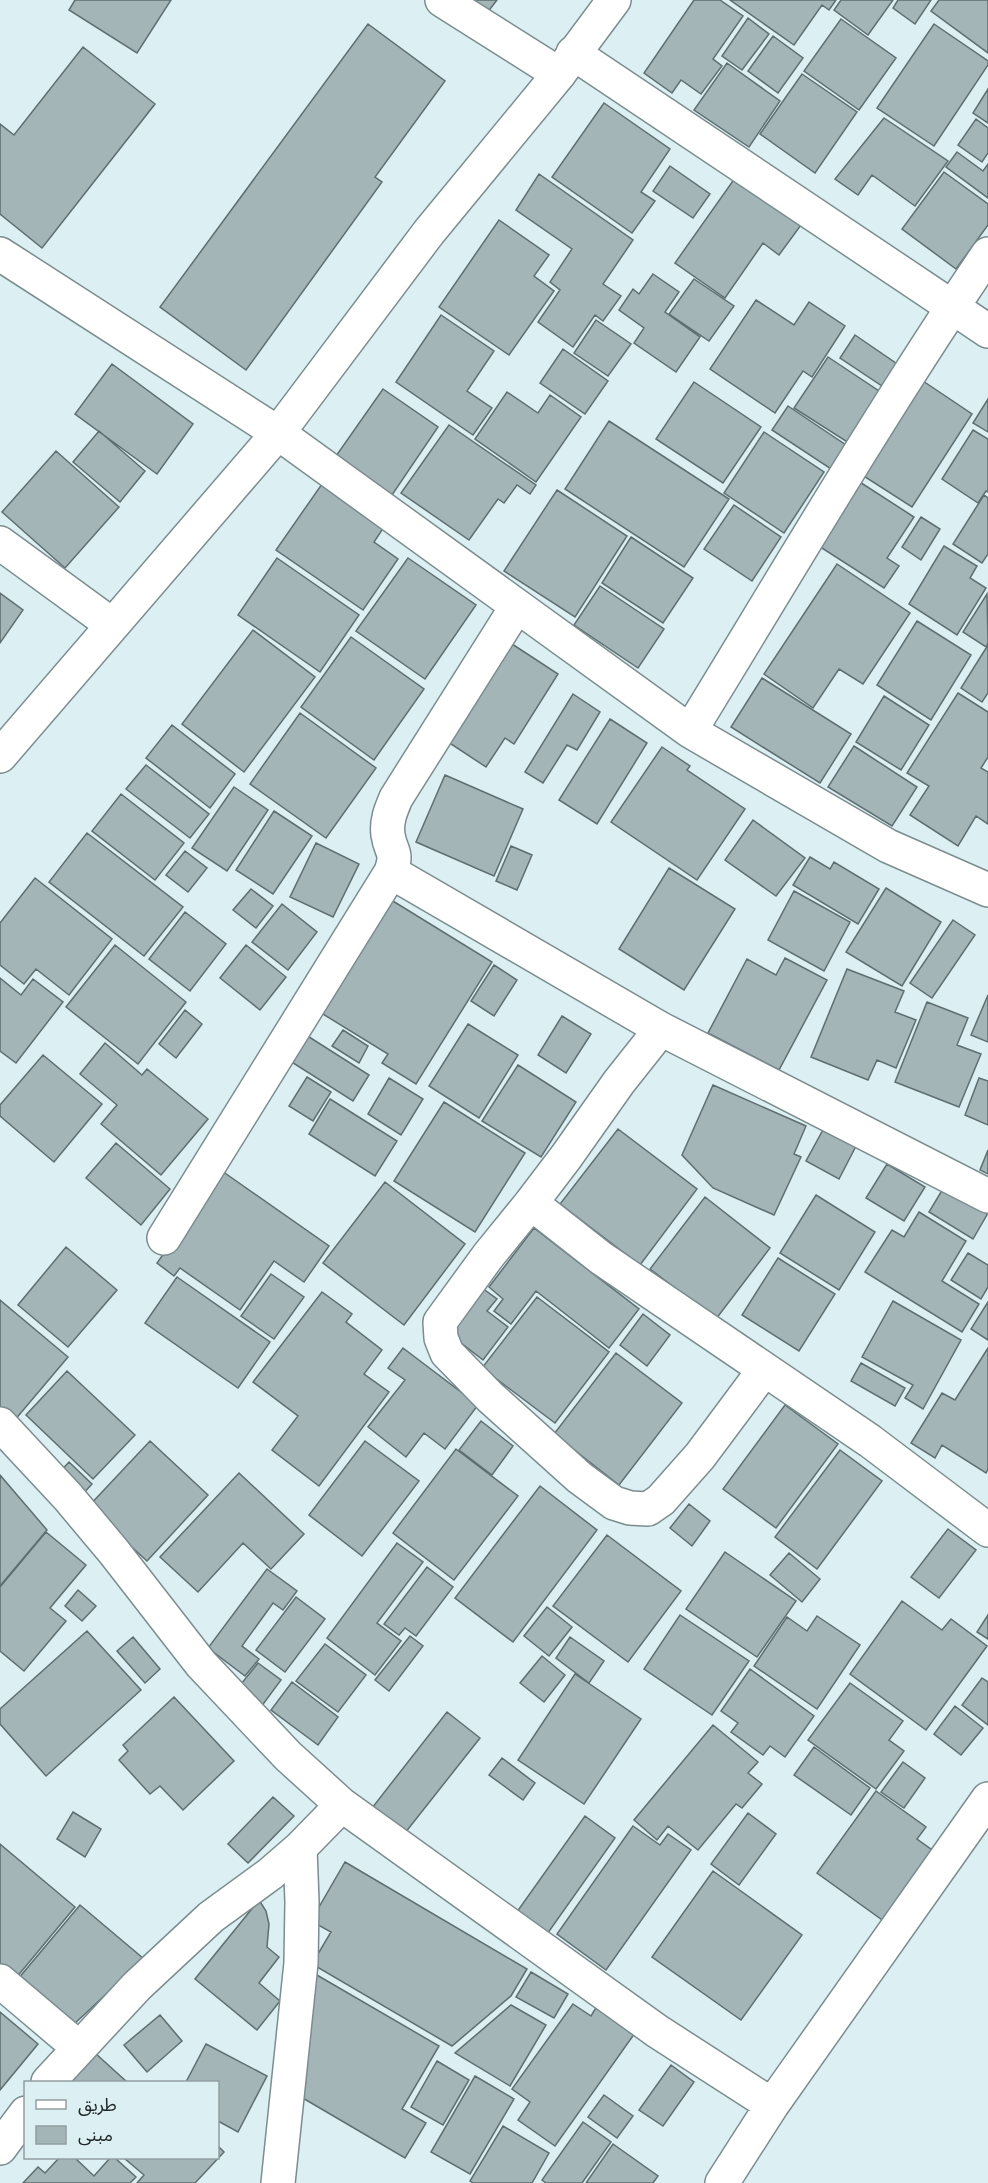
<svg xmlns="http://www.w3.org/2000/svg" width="988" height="2183" viewBox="0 0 988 2183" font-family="'Titillium Web','Noto Sans Arabic',sans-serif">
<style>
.building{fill:#a3b5b7;stroke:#5e6e71;stroke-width:1.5}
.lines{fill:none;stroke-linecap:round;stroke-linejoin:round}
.minor-casing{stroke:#7b8d8f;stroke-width:36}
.primary-casing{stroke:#7b8d8f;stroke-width:36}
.minor{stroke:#fff;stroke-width:33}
.primary{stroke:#fff;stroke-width:33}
</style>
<rect width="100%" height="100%" fill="#dceff2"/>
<path class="building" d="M75,0H171L137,53L69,10Z
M469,0H497L487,13Z
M694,0H720L743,16L713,59L722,66L701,94L681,80L672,93L644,73Z
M730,0H836L829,10L822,5L794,45Z
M841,0H893L868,35L834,10Z
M898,0H931L915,24L893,8Z
M939,0H988V53L931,11Z
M748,18L769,34L742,70L722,56Z
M841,19L896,58L859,110L804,71Z
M368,24L445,81L375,177L382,182L246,370L160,307Z
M934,24L988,61V65L934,146L877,108Z
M773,36L803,58L778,93L748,71Z
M83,47L155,104L42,248L0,214V124L14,135Z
M727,63L780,101L749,147L694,110Z
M802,74L857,112L815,173L760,134Z
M988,89V123L973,113Z
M604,103L670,149L641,192L655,201L632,233L552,177Z
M884,118L948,161L915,206L872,175L858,195L835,179Z
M976,119L988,128V153L982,162L958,145Z
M957,152L983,171L988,164V198L946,167Z
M670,166L710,194L693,218L653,191Z
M944,172L988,204V225L956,269L902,229Z
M539,174L633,240L603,284L621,296L603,321L595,315L573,347L538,322L560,290L550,282L572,249L516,210Z
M735,178L801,225L779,255L763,243L725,298L675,263Z
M499,220L549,255L534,276L554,291L509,355L439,307Z
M653,274L679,292L665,312L700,337L676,372L634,343L644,328L619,310L633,289L639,294Z
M694,279L734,306L709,341L669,314Z
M756,300L794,325L809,302L845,326L812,377L803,371L775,413L710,369Z
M441,315L494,351L467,391L492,408L473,435L396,382Z
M596,320L631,344L608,376L574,353Z
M855,335L903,368L888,390L840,358Z
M563,349L608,381L585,414L540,383Z
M828,357L885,395L852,445L794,408Z
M112,364L193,424L157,474L75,414Z
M920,379L972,414L912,507L859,473Z
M694,382L761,427L723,483L656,439Z
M383,389L438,427L392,495L336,456Z
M507,392L538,413L550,395L581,417L536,482L475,439Z
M988,399V432L973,423Z
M788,406L846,445L831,469L772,430Z
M609,421L729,499L684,567L565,489Z
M449,425L536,485L530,494L517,485L504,503L498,499L469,540L401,493Z
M973,430L988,439V492L986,491L978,503L942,479Z
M99,431L145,471L120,502L73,462Z
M764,432L824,472L784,533L724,493Z
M56,451L119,507L65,568L2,512Z
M852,477L914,517L887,558L899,566L884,588L811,541Z
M322,484L384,527L374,542L398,559L363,610L276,550Z
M557,490L627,536L575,617L504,571Z
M984,495L988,498V554L982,563L953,544Z
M734,505L781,537L752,581L704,549Z
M921,517L940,529L921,560L902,547Z
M631,537L693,578L663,623L602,583Z
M944,546L977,566L970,578L986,588L957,635L909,604Z
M277,558L359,615L320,672L238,615Z
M408,558L476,605L425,679L356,631Z
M837,564L910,613L863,684L839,669L813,708L764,674Z
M600,586L664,629L638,668L574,625Z
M0,593L23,610L0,643Z
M987,594L988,643L986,647L963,632Z
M917,621L971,655L931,720L877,685Z
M253,630L315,677L244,772L182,724Z
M351,637L424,689L374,760L301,707Z
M509,642L558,674L514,744L505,738L486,767L445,740Z
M988,645V693L982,702L961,688Z
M762,678L851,734L820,783L731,727Z
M958,693L988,712V757L981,768L988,772V824L976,816L958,846L910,815L929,786L907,773Z
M573,694L600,712L577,750L567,745L543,783L525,772Z
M884,696L929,725L901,770L856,742Z
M300,713L376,768L326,838L250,784Z
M610,719L647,743L597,824L559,800Z
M172,725L235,774L210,808L146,758Z
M854,746L917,787L892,826L828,787Z
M662,747L690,766L687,770L745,809L697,880L611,822Z
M146,765L209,814L190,838L126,789Z
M445,775L523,809L494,876L416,842Z
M234,787L268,810L227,871L192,848Z
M121,794L184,843L155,880L92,831Z
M274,811L312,836L273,894L236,870Z
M753,820L805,858L776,896L725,860Z
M87,833L183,907L144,956L49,882Z
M316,843L359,864L333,917L290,897Z
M511,846L532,855L517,890L496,881Z
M185,851L207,868L188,892L166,875Z
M810,857L830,869L834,862L879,889L858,924L793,885Z
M669,868L735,909L684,990L619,949Z
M35,878L112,939L69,995L36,969L24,984L0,965V923Z
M886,888L941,922L902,986L846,952Z
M251,889L273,906L256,928L233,910Z
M794,891L850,922L824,971L768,940Z
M388,898L492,962L416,1084L382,1063L388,1054L318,1011Z
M282,904L317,932L288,970L252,942Z
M185,912L226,944L190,991L149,959Z
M953,920L975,935L932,998L910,983Z
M115,945L186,1002L138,1064L66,1007Z
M246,945L286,977L260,1010L220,978Z
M785,958L827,980L779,1070L708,1033L747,959L776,975Z
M494,965L517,980L494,1016L471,1001Z
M847,969L904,991L895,1012L916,1020L896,1068L877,1060L868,1080L811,1057Z
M0,978L21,995L33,979L63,1002L16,1063L0,1051Z
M988,995V1042L971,1035Z
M927,1002L968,1018L957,1045L981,1054L959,1107L895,1082Z
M185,1010L202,1024L176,1058L159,1044Z
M562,1016L591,1034L566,1073L538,1055Z
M468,1024L518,1055L479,1118L429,1086Z
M343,1030L368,1046L359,1063L332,1046Z
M306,1035L369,1075L353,1101L290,1061Z
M105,1043L142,1075L147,1069L208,1119L161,1175L101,1124L117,1105L80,1074Z
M43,1055L102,1104L54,1162L0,1116V1105Z
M518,1065L576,1102L541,1157L482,1121Z
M307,1077L331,1092L313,1121L289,1106Z
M389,1078L423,1099L401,1135L368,1114Z
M979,1078L988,1081V1125L965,1115Z
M713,1085L806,1126L794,1154L801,1157L774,1215L713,1188L682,1155Z
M330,1099L397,1141L375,1176L309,1134Z
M444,1102L525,1153L475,1232L394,1181Z
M824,1128L856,1146L839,1179L806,1161Z
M618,1129L697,1189L640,1265L560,1204Z
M116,1143L170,1189L141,1225L86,1178Z
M988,1150V1174L980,1170Z
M887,1164L925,1187L904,1221L866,1198Z
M222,1171L329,1246L304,1282L274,1261L240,1310L180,1268L174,1276L157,1263Z
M385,1182L465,1244L404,1325L323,1263Z
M944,1187L988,1213L973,1239L929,1212Z
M816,1195L875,1232L839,1290L780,1253Z
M705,1197L770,1248L716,1319L650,1269Z
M919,1212L966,1241L942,1281L979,1304L962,1332L865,1272L892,1230L904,1237Z
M534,1228L639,1309L609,1348L536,1291L511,1324L494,1311L503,1299L489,1287Z
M66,1247L117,1290L68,1347L18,1305Z
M968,1253L988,1265V1287L981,1299L951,1280Z
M778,1258L835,1294L799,1351L742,1315Z
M271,1274L304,1297L274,1339L241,1316Z
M177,1277L270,1342L238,1388L145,1323Z
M482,1288L497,1299L487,1311L508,1327L483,1360L447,1332Z
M322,1292L352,1314L346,1322L382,1350L364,1374L389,1392L319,1486L272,1450L298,1416L253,1382Z
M537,1297L609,1352L555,1423L482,1368Z
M0,1300L68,1357L14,1421L0,1409Z
M893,1301L961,1340L923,1409L905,1398L913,1385L862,1357Z
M988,1302V1340L971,1329Z
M643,1314L670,1335L647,1366L620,1345Z
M403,1348L478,1405L445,1449L424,1433L406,1457L368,1427L405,1380L388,1368Z
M988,1348V1469L986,1473L942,1445L935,1458L911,1443L942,1393L955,1400Z
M616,1353L682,1403L619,1485L554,1434Z
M861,1363L905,1388L895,1406L851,1381Z
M67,1371L135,1435L93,1479L26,1415Z
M785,1405L838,1444L776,1528L723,1489Z
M481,1421L513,1446L492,1475L459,1450Z
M150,1441L208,1495L147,1561L88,1507Z
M365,1441L419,1481L362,1556L309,1515Z
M456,1449L518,1496L454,1580L393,1533Z
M840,1450L882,1481L817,1569L775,1537Z
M69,1462L92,1484L80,1497L57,1475Z
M239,1473L304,1534L271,1569L243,1543L198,1592L160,1557Z
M0,1475L47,1530L0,1586Z
M540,1486L597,1530L513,1642L455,1598Z
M689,1504L710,1521L692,1546L670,1528Z
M948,1529L976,1550L939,1598L911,1577Z
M46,1532L86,1565L50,1608L66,1621L24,1671L0,1651V1587Z
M607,1535L681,1591L628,1662L553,1606Z
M397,1543L423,1562L377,1623L401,1641L375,1675L327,1638Z
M725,1552L796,1601L757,1657L686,1609Z
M789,1553L820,1579L802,1602L770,1575Z
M427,1567L453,1587L416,1636L405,1628L399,1635L384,1624Z
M267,1569L297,1591L283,1610L273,1603L242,1646L259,1659L245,1676L208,1648Z
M78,1590L96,1606L82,1621L65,1606Z
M296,1597L325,1619L285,1672L256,1650Z
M902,1601L942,1630L951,1619L987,1646L926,1730L850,1674Z
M547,1607L572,1627L549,1656L524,1636Z
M680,1615L749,1661L712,1715L644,1669Z
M988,1615V1639L977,1632Z
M817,1616L860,1645L817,1709L754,1666L787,1617L807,1631Z
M87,1631L141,1690L46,1776L0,1724V1709Z
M410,1636L423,1646L389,1691L375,1680Z
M133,1637L160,1669L145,1683L117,1651Z
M570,1637L604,1661L589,1683L556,1658Z
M325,1644L366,1675L338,1712L296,1681Z
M542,1656L565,1675L544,1702L520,1683Z
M258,1663L281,1680L261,1707L237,1689Z
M750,1669L814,1716L785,1757L770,1746L763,1755L731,1732L738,1723L721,1711Z
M575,1674L641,1719L584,1804L518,1760Z
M982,1678L988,1682V1725L962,1705Z
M292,1682L338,1717L318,1745L271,1710Z
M850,1683L903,1721L889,1740L904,1751L876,1789L808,1740Z
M174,1697L234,1761L183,1810L160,1786L150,1794L119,1760L128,1751L123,1745Z
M955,1706L983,1728L961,1755L934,1734Z
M447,1712L480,1738L405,1833L372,1808Z
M713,1725L758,1762L748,1773L762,1784L742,1808L736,1804L698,1850L668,1826L657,1840L634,1820Z
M814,1747L870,1788L851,1815L794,1775Z
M502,1758L535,1783L523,1800L489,1775Z
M903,1762L925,1778L904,1808L881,1792Z
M876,1791L926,1827L917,1839L935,1852L885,1922L817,1873Z
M273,1797L294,1816L248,1863L228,1844Z
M73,1812L101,1829L85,1857L57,1839Z
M748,1813L776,1834L739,1885L711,1864Z
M585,1816L615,1838L545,1937L514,1916Z
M633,1826L660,1845L668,1834L691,1850L606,1970L557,1934Z
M0,1844L75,1907L16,1978L0,1964Z
M345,1862L527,1969L511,1996L452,2046L312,1964L331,1932L311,1921Z
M713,1871L802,1935L741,2020L652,1957Z
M259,1900L266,1911L269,1924L267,1947L279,1957L259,1983L280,2001L257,2030L195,1979Z
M80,1905L144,1959L73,2025L18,1979Z
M310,1971L439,2046L402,2109L426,2123L405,2158L301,2097Z
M531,1972L568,1994L554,2018L516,1997Z
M573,2004L591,2016L597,2006L635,2033L555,2146L518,2120L530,2102L512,2089Z
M511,2005L546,2025L510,2086L455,2053Z
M0,2012L38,2044L0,2090Z
M160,2015L182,2041L147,2072L124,2045Z
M206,2044L267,2076L238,2132L218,2121V2082H186Z
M95,2053L127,2082H68Z
M437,2061L469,2080L443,2125L411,2107Z
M671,2065L694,2082L663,2126L639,2110Z
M475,2076L514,2099L470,2174L431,2152Z
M604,2095L633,2116L617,2138L588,2117Z
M583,2122L611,2142L582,2183H546L542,2180Z
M503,2126L549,2153L532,2183H473L470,2181Z
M613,2144L658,2176L653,2183H586Z
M218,2146L224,2152L195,2183H137L144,2175L124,2158H218Z
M59,2158H75L94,2176L110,2158H115L136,2177L130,2183H23L38,2167L45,2173Z"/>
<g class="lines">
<g class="minor-casing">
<path id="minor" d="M442,0L559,74
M573,53L988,331
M0,254L278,433L690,731L888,846L988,890
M0,543L111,624
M517,606L396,798C391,810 386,821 388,835C391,854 398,850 391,872L661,1029L988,1196
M690,731C788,571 883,409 988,254
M661,1029L619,1082L566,1157L531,1203L601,1258L870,1441L988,1530
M531,1203L488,1256L440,1322L441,1338L447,1353L490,1397L580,1478L614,1503L630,1508L648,1509L661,1500L700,1456L764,1370
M164,1238L391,872
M0,1424L68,1497L114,1552L201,1664L288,1756L342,1805L657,2031L772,2105
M0,1981L79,2048
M48,2082L137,1986L211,1917L270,1874L300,1848L342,1805
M0,2148L26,2113
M278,2183L301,1963L302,1902L300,1848
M722,2183L772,2105L988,1799"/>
</g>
<g class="primary-casing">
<path id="primary" d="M0,756L278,433L429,232L559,74L614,0"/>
</g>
<use href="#minor" class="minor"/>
<use href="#primary" class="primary"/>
</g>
<rect x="24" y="2081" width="195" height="78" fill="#dceff2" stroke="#919fa1" stroke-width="1.5"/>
<rect x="36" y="2100" width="30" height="9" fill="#ffffff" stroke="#919fa1" stroke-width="1.5"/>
<text x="78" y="2111" font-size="18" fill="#202728">طريق</text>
<rect x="36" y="2126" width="30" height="18" fill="#a3b5b7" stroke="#919fa1" stroke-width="1.5"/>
<text x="78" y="2141" font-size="18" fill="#202728">مبنى</text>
</svg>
